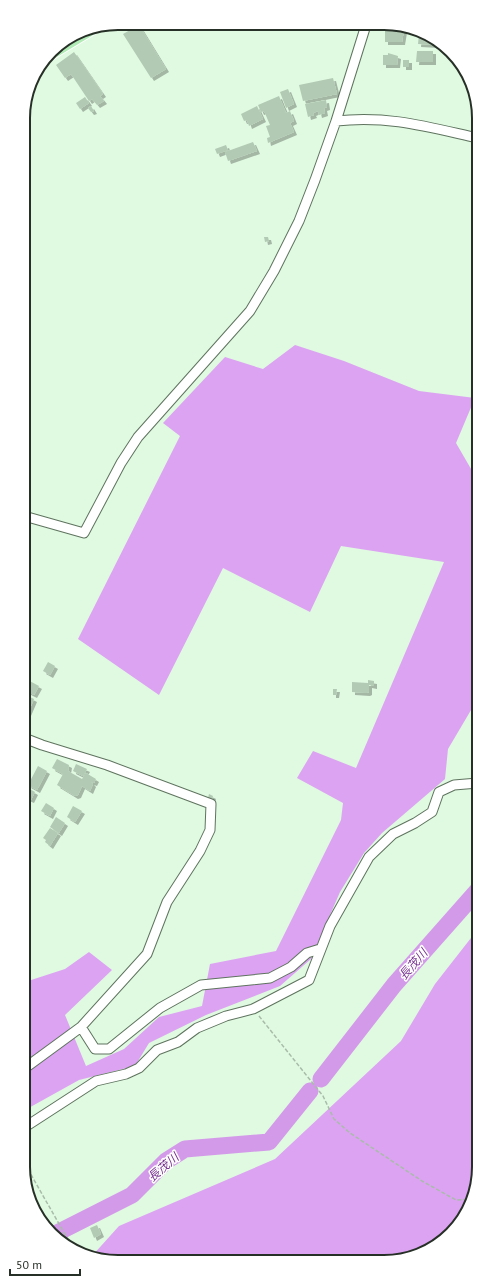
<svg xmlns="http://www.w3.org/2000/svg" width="502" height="1285" viewBox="0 0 502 1285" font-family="'PT Sans','Noto Sans JP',sans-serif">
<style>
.forest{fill:#dca3f2}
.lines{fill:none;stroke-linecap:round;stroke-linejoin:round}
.river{stroke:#d39ae9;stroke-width:17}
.building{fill:#b2cab3;filter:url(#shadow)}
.minor-casing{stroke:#5e735e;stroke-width:11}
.major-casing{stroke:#fff;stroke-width:14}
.path{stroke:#a8bca8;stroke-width:1.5;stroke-dasharray:4 2;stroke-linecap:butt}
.minor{stroke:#fff;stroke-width:9}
.major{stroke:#b1ebb6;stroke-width:12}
.labels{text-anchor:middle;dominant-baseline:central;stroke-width:3;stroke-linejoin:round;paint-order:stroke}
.water-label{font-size:12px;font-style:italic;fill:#783591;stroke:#fff}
.rim{fill:none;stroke:#273027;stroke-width:2}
</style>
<defs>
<filter id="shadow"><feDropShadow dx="3" dy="3" stdDeviation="0" flood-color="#0004"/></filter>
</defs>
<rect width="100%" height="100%" fill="#e0f9e1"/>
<path class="forest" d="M295,345L344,361L419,391L475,398L456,443L478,481V688L474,705L448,749L445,779L382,833L364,853L340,892L311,959L280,986L206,1015L149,1043L135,1066L79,1080L25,1110V982L65,969L89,952L112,970L65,1015L86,1066L124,1049L159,1017L202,1006L210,964L276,951L341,820L343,803L297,778L313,751L356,768L444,562L341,546L310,612L223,568L159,695L78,639L180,436L163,423L225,357L263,369Z
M478,929L479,1173L472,1203L455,1229L431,1249L402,1260H100L92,1256L119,1226L275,1159L401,1041L435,984Z"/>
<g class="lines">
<path class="river" d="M321,1079L394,985L478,890
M53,1235L132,1195L166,1161L185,1149L269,1142L310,1091"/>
</g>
<path class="building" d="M139,25L166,69L151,78L123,34Z
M385,30H404L402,42H385Z
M419,34L436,43V45L418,44Z
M417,51H433V62H416Z
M74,52L103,94L100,96L104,101L97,105L92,99L89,101L71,74L65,78L56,65Z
M388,53L398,56L397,65H383V55H388Z
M403,60H409V67H403Z
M333,78L337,94L303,101L299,85Z
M288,89L294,104L286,108L280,92Z
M279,96L286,113L290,111L294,121L290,123L294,132L268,143L267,138L270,137L266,126L270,125L264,111L261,112L258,105Z
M85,97L89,103L80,109L76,103Z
M326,100L327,107L324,108L325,113L319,115L318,111L313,113L314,115L308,117L305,104Z
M91,106L94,111L91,112L88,108Z
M257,106L263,119L249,126L247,120L244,121L241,114Z
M253,142L257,151L228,161L225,152Z
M226,145L228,150L217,154L215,149Z
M264,237H268L269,241L265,242Z
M48,662L55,666L50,675L43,671Z
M24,678L39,686L34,695L24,690Z
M368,680L374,681V686L369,685V692L367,693L352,692V682L368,683Z
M333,689H337L336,695H333Z
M24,694L34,699L28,713L24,711Z
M57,759L69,765L68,771L82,779L86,773L96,779L94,783L91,782L93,784L90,791L82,786L78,795L75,796L57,785L63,774L52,768Z
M76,764L87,769L83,776L73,771Z
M38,766L47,771L37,790L28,785Z
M26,787L35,792L31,800L24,797Z
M209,794L213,796L212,799L208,798Z
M46,803L54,808L50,816L41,811Z
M73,806L82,811L75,822L67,817Z
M56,817L65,823L59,833L50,827Z
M50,828L58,833L50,846L45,842L46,840L43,838Z
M97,1225L101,1234L94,1238L90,1228Z"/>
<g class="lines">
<g class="minor-casing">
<path id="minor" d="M336,121C388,115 428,127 477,138
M24,516L84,533L121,463L138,437L250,311L274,271L299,221L315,180L336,121L366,25
M24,738L42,745L107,765L211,804L210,830L200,851L167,902L147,954L81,1027L25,1068
M81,1027L95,1049H109L160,1008L201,985L270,978L291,967L307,953L320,949
M25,1127L96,1081L126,1074L139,1068L157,1050L178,1042L197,1028L226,1016L253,1009L309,980L330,926L369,857L393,834L415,823L432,812L439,792L454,785L478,783"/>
</g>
<g class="major-casing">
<path id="major" d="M50,54L93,28"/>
</g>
<path class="path" d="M259,1016L323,1096L334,1119L350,1133L422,1181L456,1200L473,1199
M25,1164L71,1245"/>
<use href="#minor" class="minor"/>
<use href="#major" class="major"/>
</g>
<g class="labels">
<g class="water-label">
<text transform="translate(413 964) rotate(-49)">長茂川</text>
<text transform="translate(163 1167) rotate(-41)">長茂川</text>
</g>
</g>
<path d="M0 0H502V1285H0ZM118 30H384A88 88 0 0 1 472 118V1167A88 88 0 0 1 384 1255H118A88 88 0 0 1 30 1167V118A88 88 0 0 1 118 30Z" fill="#fff" fill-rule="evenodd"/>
<path class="rim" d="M118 30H384A88 88 0 0 1 472 118V1167A88 88 0 0 1 384 1255H118A88 88 0 0 1 30 1167V118A88 88 0 0 1 118 30Z"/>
<path d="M10 1269v6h70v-6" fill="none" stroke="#273027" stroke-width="2"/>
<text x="16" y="1269" font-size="12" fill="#273027" stroke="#ffffff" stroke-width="3" paint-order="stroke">50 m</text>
</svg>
